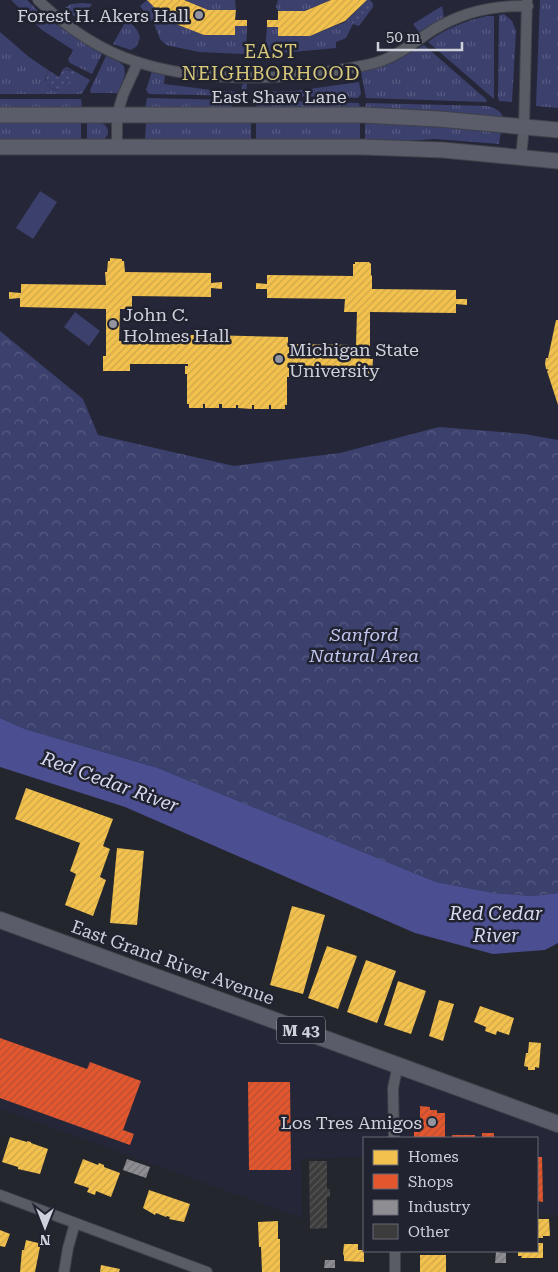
<svg xmlns="http://www.w3.org/2000/svg" width="558" height="1272" viewBox="0 0 558 1272" font-family="'Roboto Serif',serif">
<style>
.built{fill:#252739}
.grass{fill:url(#grass-tufts)}
.forest{fill:url(#forest-crowns)}
.garden{fill:url(#garden-dots)}
.pitch{fill:#3c406d}
.water{fill:#4b4e90}
.homes{fill:url(#homes-hatch)}
.shops{fill:url(#shops-hatch)}
.industry{fill:url(#industry-hatch)}
.building{fill:url(#building-hatch)}
.lines{fill:none;stroke-linecap:round;stroke-linejoin:round}
.street-casing{stroke:#404249;stroke-width:12}
.secondary-casing{stroke:#404249;stroke-width:17}
.primary-casing{stroke:#404249;stroke-width:18}
.street{stroke:#595b65;stroke-width:10}
.secondary{stroke:#5b5d6a;stroke-width:15}
.primary{stroke:#5a5c69;stroke-width:16}
.poi-dot{fill:#93959e;stroke:#212331;stroke-width:2}
.labels{text-anchor:middle;dominant-baseline:central;stroke-width:5;stroke-linejoin:round;paint-order:stroke}
.shield{fill:#212331;stroke:#9b9da7;stroke-width:1}
.shield-label{font-size:16px;font-weight:bold;fill:#cfd1da}
.poi-label{font-size:18px;fill:#cfd1da;stroke:#212331;text-anchor:end}
.street-label{font-size:18px;fill:#cfd1da;stroke:#212331}
.park-label{font-size:18px;font-style:italic;fill:#c1c7f0;stroke:#212331}
.neighbourhood-label{font-size:19px;letter-spacing:1px;fill:#d8c97b;stroke:#212331}
.water-label{font-size:19px;font-style:italic;fill:#d7daef;stroke:#212331}
</style>
<defs>
<pattern id="grass-tufts" width="24" height="20" patternUnits="userSpaceOnUse" patternTransform="scale(1.25)"><rect width="24" height="20" fill="#3c406d"/><path d="M3 7l-1-3M5 7V3M7 7l1-3M15 17l-1-3M17 17v-4M19 17l1-3" fill="none" stroke="#575b81"/></pattern>
<pattern id="forest-crowns" width="20" height="18" patternUnits="userSpaceOnUse" patternTransform="scale(1.25)"><rect width="20" height="18" fill="#3c406d"/><path d="M2 6a3 3 0 1 1 6 0M12 15a3 3 0 1 1 6 0" fill="none" stroke="#575b81"/></pattern>
<pattern id="garden-dots" width="8" height="8" patternUnits="userSpaceOnUse" patternTransform="scale(1.25)"><rect width="8" height="8" fill="#3c406d"/><path d="M2 2h.1M6 6h.1" fill="none" stroke="#575b81" stroke-width="1.8" stroke-linecap="round"/></pattern>
<pattern id="homes-hatch" width="6" height="6" patternUnits="userSpaceOnUse" patternTransform="scale(1.25)"><rect width="6" height="6" fill="#f2c14e"/><path d="M-1 1l2-2M0 6l6-6M5 7l2-2" fill="none" stroke="#cea74b"/></pattern>
<pattern id="shops-hatch" width="6" height="6" patternUnits="userSpaceOnUse" patternTransform="scale(1.25)"><rect width="6" height="6" fill="#e4572e"/><path d="M-1 1l2-2M0 6l6-6M5 7l2-2" fill="none" stroke="#b25034"/></pattern>
<pattern id="industry-hatch" width="6" height="6" patternUnits="userSpaceOnUse" patternTransform="scale(1.25)"><rect width="6" height="6" fill="#8d8d92"/><path d="M-1 1l2-2M0 6l6-6M5 7l2-2" fill="none" stroke="#75767a"/></pattern>
<pattern id="building-hatch" width="6" height="6" patternUnits="userSpaceOnUse" patternTransform="scale(1.25)"><rect width="6" height="6" fill="#3c3c3d"/><path d="M-1 1l2-2M0 6l6-6M5 7l2-2" fill="none" stroke="#575758"/></pattern>
</defs>
<rect width="100%" height="100%" fill="#24262e"/>
<path class="built" d="M0,0H558V893L158,768L25,729L0,718Z
M0,923L558,1127V1215H537V1138H364V1157L301,1159L302,1218L0,1109Z"/>
<path class="grass" d="M11,0H27L43,16L102,54L92,74L70,63L68,60L73,50L42,30Z
M147,0L168,21L204,35H235V26H247L246,52L244,54L199,52L166,45L160,39L155,26L140,6Z
M184,0H235L236,10H208Z
M278,0H331L305,11H278L276,7Z
M540,0H558V108L536,106Z
M82,3L92,4L81,20L69,13L65,8L71,4Z
M442,6L444,17L419,32L413,24Z
M504,14L512,21L516,31L512,102L499,101L498,97L499,15Z
M487,16H494V99L428,42C446,28 465,21 487,16Z
M127,19L137,30L140,37L137,46L131,50L113,44Z
M348,19L353,24L346,38L336,42V48L271,54L265,49L267,27H278L310,36L345,22Z
M0,32L29,57L48,70L45,80L47,86L56,90L68,82L71,70L63,69L67,67L90,80L83,92L81,94H0Z
M424,45L487,100L486,102L366,98L361,72L394,62Z
M106,56L118,61L124,66L125,74L118,93H91L90,90Z
M152,71L163,73L165,75L164,84L219,91L241,92L242,85L247,83L246,95L245,96L149,94L146,90Z
M359,82L361,94L358,98L253,95L252,92L295,91Z
M147,98L232,100V109H145Z
M0,99H81L82,109L0,108Z
M258,100L359,103L360,109H257L256,102Z
M366,103L487,106C495,108 500,110 503,117L365,109Z
M0,122H81V140L0,141Z
M87,122C96,122 104,120 108,130V134L104,140H87Z
M146,122L251,123V141H145Z
M256,122H360V141H256Z
M365,122L501,131L499,144L435,139L391,142H365Z"/>
<path class="forest" d="M0,331L83,399L98,435L234,466L340,453L439,427L524,434L558,440V893L532,896L494,893L436,882L158,768L25,729L0,718Z"/>
<path class="garden" d="M367,0H370L373,4V7L359,26L353,24L348,19Z
M63,69L75,72L77,75L75,80L67,82L60,89C55,90 48,88 45,83L48,70L59,77Z"/>
<path class="pitch" d="M40,191L57,202L33,239L16,228Z
M75,312L100,331L89,346L64,327Z"/>
<path class="water" d="M0,718L25,729L158,768L436,882L494,893L532,896L558,893V943L545,950L493,954L415,933L125,807L0,767Z"/>
<path class="homes" d="M147,0H184L208,10H236L235,20H247V26H235V35H204L168,21Z
M331,0H367L345,21L310,36H278V27H267V20H278V11H305Z
M110,258L122,259V261H124L125,272L211,273V283L222,282V289L211,288V297L132,296V309H120L119,341L187,342L188,336L190,335H206L286,337H288V344L356,345L357,312H344L345,299L267,298V289H256V283L267,284V275L353,276V264H355V262H369L371,264V275L372,276V289L456,290V299H467V305L456,304V313L370,312V359H373L372,375H344V367L287,366L289,367V377H287V405H285V409H271V405H269V409H254V405H252V409L238,408V405H236V408H222V404H219V408H205V404H203V408H189V404H187V374H185V366H188V364H130V371H103V356H106V309L20,307V298L9,299V292L21,293V284L106,285L105,272H107L108,261H110Z
M556,320H558V405L547,371L549,370L546,369L545,363L546,358H548Z
M26,788L113,819L103,846L110,849L100,877L106,880L93,916L65,905L76,874L70,871L80,843L15,819Z
M117,848L144,851L137,925L110,923Z
M292,906L325,915L303,994L270,985Z
M327,946L357,956L338,1009L308,998Z
M366,960L396,971L377,1023L347,1012Z
M398,981L426,991L411,1034L384,1025Z
M439,1000L454,1004L443,1041L429,1036Z
M480,1006L514,1018L509,1035L497,1031L496,1035L485,1031L486,1027L474,1022Z
M529,1042L541,1043L539,1068L535,1067V1070H528V1067L524,1066L526,1053H528Z
M10,1137L27,1142V1141L31,1142V1143L48,1149L40,1174L18,1169V1167L2,1162Z
M83,1159L98,1165L99,1163L104,1165V1167L120,1173L111,1197L96,1191L95,1195L87,1192L89,1188L74,1183Z
M149,1190L190,1204L184,1222L169,1219L170,1217L167,1216L166,1217L156,1213L155,1215L143,1208Z
M537,1219H549L550,1236H543V1238H537Z
M278,1221V1239H280V1272H262L261,1247H259L258,1222Z
M0,1230L10,1234L5,1247L0,1246Z
M26,1240L38,1243V1242H41L35,1272H20L22,1250H24Z
M537,1243H543V1258H521L522,1256H518V1251H537Z
M344,1244H358V1250H364V1262L344,1261V1256L343,1254Z
M420,1255H446V1272H420Z
M101,1265L120,1269L119,1272H100Z"/>
<path class="shops" d="M0,1038L87,1069L90,1062L141,1081L123,1130L134,1134L130,1145L0,1098Z
M248,1082H290L291,1170H249Z
M420,1106L430,1107V1110H437V1113H445V1138H414V1132H420Z
M482,1133H494V1138H482Z
M452,1135H475V1138H452Z
M537,1157H542L543,1202L537,1201Z"/>
<path class="industry" d="M127,1159L150,1167L146,1178L123,1170Z
M496,1252L506,1253V1263H495Z
M325,1260H335V1268H324Z"/>
<path class="building" d="M309,1161H327V1189H330V1197H327V1228L310,1229Z"/>
<g class="lines">
<g class="street-casing">
<path id="street" d="M38,0C66,27 99,50 137,62C199,82 280,81 344,69C356,67 370,65 381,61C401,54 416,41 433,30C462,12 494,5 528,6
M117,147V115L123,95L138,62
M521,157L524,127L527,1
M394,1138L393,1088L398,1065
M0,1195L207,1272
M395,1251V1272
M64,1272L68,1248L75,1223"/>
</g>
<g class="secondary-casing">
<path id="secondary" d="M0,115H363L439,119L558,130
M0,147H363L443,150L558,161"/>
</g>
<g class="primary-casing">
<path id="primary" d="M0,920L558,1124"/>
</g>
<use href="#street" class="street"/>
<use href="#secondary" class="secondary"/>
<use href="#primary" class="primary"/>
</g>
<g class="poi-dot">
<circle cx="199" cy="15" r="5"/>
<circle cx="113" cy="324" r="5"/>
<circle cx="279" cy="359" r="5"/>
<circle cx="432" cy="1122" r="5"/>
</g>
<g class="labels">
<rect class="shield" x="277" y="1016.5" width="48" height="27" rx="4"/>
<g class="shield-label">
<text x="301" y="1030">M 43</text>
</g>
<g class="poi-label">
<text x="189" y="15">Forest H. Akers Hall</text>
<text x="123" y="314" text-anchor="start">John C.<tspan x="123" dy="21">Holmes Hall</tspan></text>
<text x="289" y="349" text-anchor="start">Michigan State<tspan x="289" dy="21">University</tspan></text>
<text x="422" y="1122">Los Tres Amigos</text>
</g>
<g class="street-label">
<text x="279" y="96">East Shaw Lane</text>
<text transform="translate(173 962) rotate(20)">East Grand River Avenue</text>
</g>
<g class="park-label">
<text x="364" y="634">Sanford<tspan x="364" dy="21">Natural Area</tspan></text>
</g>
<g class="neighbourhood-label">
<text x="271" y="51">EAST<tspan x="271" dy="22">NEIGHBORHOOD</tspan></text>
</g>
<g class="water-label">
<text transform="translate(110 782) rotate(20)">Red Cedar River</text>
<text x="496" y="913">Red Cedar<tspan x="496" dy="22">River</tspan></text>
</g>
</g>
<rect x="363" y="1137" width="175" height="115" fill="#212331" stroke="#676975"/>
<rect x="373" y="1150" width="25" height="15" fill="#f2c14e" stroke="#676975"/>
<text x="408" y="1162" font-size="15" fill="#cfd1da">Homes</text>
<rect x="373" y="1174" width="25" height="15" fill="#e4572e" stroke="#676975"/>
<text x="408" y="1187" font-size="15" fill="#cfd1da">Shops</text>
<rect x="373" y="1200" width="25" height="15" fill="#8d8d92" stroke="#676975"/>
<text x="408" y="1212" font-size="15" fill="#cfd1da">Industry</text>
<rect x="373" y="1224" width="25" height="15" fill="#3c3c3d" stroke="#676975"/>
<text x="408" y="1237" font-size="15" fill="#cfd1da">Other</text>
<g transform="translate(45 1227) rotate(180)" stroke="#212331" stroke-width="4" paint-order="stroke">
<path d="M0-4L9 19L0 12L-9 19Z" fill="#cfd1da"/>
<text y="-8" font-size="14" font-weight="bold" text-anchor="middle" fill="#cfd1da">N</text>
</g>
<path d="M378 42v8h84v-8" fill="none" stroke="#cfd1da" stroke-width="2.5"/>
<text x="386" y="42" font-size="15" fill="#cfd1da" stroke="#212331" stroke-width="4" paint-order="stroke">50 m</text>
</svg>
